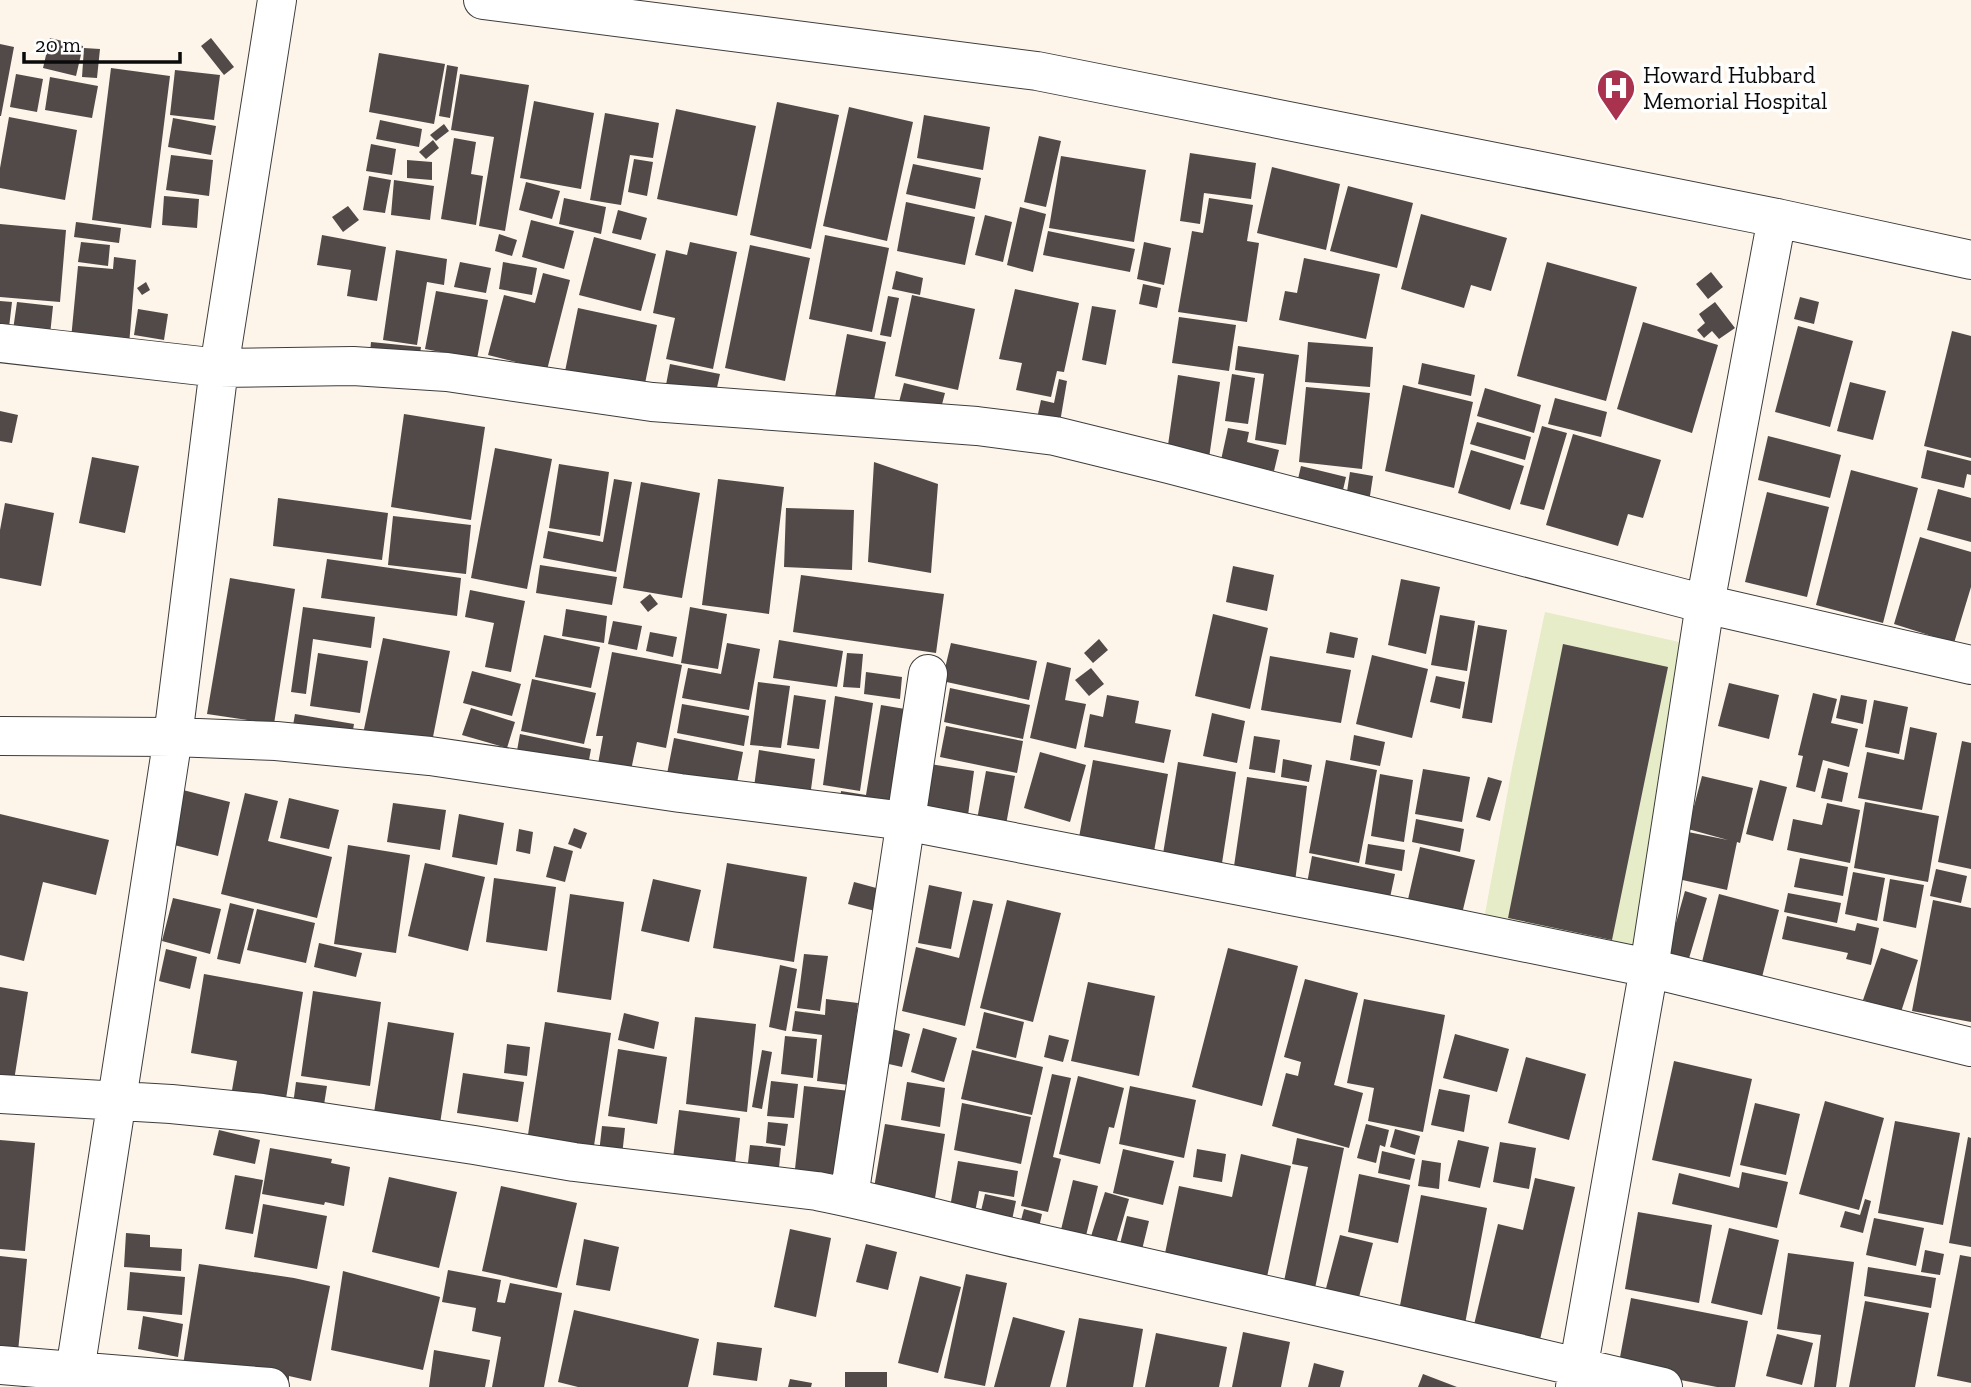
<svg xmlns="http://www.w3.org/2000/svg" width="1971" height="1387" viewBox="0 0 1971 1387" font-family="'Zilla Slab',serif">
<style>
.pitch{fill:#e6ebc8}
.building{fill:#514a48}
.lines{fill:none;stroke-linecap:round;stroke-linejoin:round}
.street-casing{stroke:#3d3d3d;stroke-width:40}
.street{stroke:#fff;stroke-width:38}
.labels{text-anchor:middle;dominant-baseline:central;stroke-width:7;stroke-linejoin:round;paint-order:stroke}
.poi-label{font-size:23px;fill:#0a0a0a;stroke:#fff;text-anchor:start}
</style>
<rect width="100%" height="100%" fill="#fdf5e9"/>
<path class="pitch" d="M1545,612L1697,646L1633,953L1484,919L1513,763Z"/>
<path class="building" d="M50,38L83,46L76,76L43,68Z
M211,38L234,67L224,75L201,46Z
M0,44L14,47L1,116H0Z
M84,48L100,49L97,78L82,77Z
M379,53L445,64L434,124L369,112Z
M447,65L458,67L450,118L439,116Z
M111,68L170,76L151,228L92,220Z
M175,70L220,75L214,120L170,115Z
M16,74L43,79L37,112L10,107Z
M460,74L529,85L505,231L479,226L494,137L451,130Z
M50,77L98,86L92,118L45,110Z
M534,101L594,113L581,189L520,178Z
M777,102L839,115L811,249L750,235Z
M849,107L913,122L887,241L823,226Z
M676,109L756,126L737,216L657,199Z
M605,113L659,123L653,158L630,155L621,205L590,200Z
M924,115L990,127L983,170L917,158Z
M9,117L77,130L65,200L0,188V168Z
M173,118L216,126L211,155L168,147Z
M380,120L422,129L419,147L376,139Z
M444,124L449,131L436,141L430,135Z
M1039,136L1061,141L1046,207L1024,202Z
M454,138L476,142L471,174L483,176L476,225L441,219Z
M433,140L439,148L426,159L419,152Z
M371,144L396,149L392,175L366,171Z
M1190,153L1256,163L1251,199L1204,193L1200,224L1180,221Z
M171,155L213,160L209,196L166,190Z
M1061,156L1146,170L1134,242L1049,228Z
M634,159L653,162L647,196L628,192Z
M407,160L432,162V180L407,178Z
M913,164L981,178L975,209L906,194Z
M1272,167L1340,184L1326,250L1257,233Z
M369,176L391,180L385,213L363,210Z
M394,180L434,186L430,220L391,215Z
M526,182L560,191L552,219L519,210Z
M1348,186L1413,203L1397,268L1330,251Z
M164,196L199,199L197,228L162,225Z
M564,198L606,207L601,234L559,224Z
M1209,198L1253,205L1247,241L1259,243L1247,322L1178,312L1192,231L1203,233Z
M906,202L975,217L965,265L897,251Z
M348,206L359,220L343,232L332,217Z
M1020,207L1046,214L1033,272L1007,265Z
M618,210L647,218L641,240L612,233Z
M1421,214L1507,238L1491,291L1471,285L1464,308L1401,289Z
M985,215L1012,222L1003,262L975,255Z
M531,220L574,231L564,269L522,257Z
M76,222L121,228L119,243L74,237Z
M0,224L66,230L60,302L0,297Z
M1048,231L1135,249L1130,272L1043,255Z
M499,234L517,240L512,256L495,251Z
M322,235L386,247L377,301L347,296L351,270L317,265Z
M825,235L889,248L872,332L809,319Z
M594,237L656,254L641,311L579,295Z
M81,242L110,245L108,266L78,262Z
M690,242L737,252L713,369L666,359L675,318L653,313L666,250L687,255Z
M1144,242L1171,248L1164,285L1137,279Z
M750,245L810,258L785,381L725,368Z
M396,250L447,259L444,285L427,282L417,345L383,340Z
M114,257L136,260L129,345L71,339L78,266L113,269Z
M1304,258L1380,274L1366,339L1279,320L1285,291L1297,293Z
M460,262L491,268L486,293L454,287Z
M503,262L537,268L532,295L499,289Z
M1547,262L1637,287L1606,401L1517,376Z
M896,271L923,278L920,295L892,289Z
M1711,272L1723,287L1708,299L1696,284Z
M543,273L570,280L547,370L488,355L504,295L535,303Z
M146,282L150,290L142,295L137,288Z
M1143,284L1161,288L1157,308L1139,304Z
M1015,289L1079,303L1064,372L1057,371L1051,397L1016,390L1022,363L999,359Z
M436,291L488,300L477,359L425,349Z
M912,295L975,309L958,390L895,376Z
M888,296L899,298L891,337L880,335Z
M1800,297L1819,302L1814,324L1794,319Z
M0,301L12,302L8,336H0Z
M17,302L53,306L50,335L13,330Z
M1715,302L1735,328L1719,339L1712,331L1704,338L1697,330L1705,323L1699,314Z
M1092,306L1116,310L1106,365L1082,360Z
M578,308L657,325L642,398L563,381Z
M138,309L168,314L164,340L134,335Z
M1179,317L1236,325L1229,371L1172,363Z
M1643,322L1718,345L1692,433L1617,409Z
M1798,326L1853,341L1830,427L1775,412Z
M1952,331L1971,336V458L1924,446Z
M847,334L886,342L873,405L835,397Z
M371,342L421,347L418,369L369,363Z
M1308,342L1373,347L1370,387L1305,382Z
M1238,346L1299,355L1286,445L1255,440L1264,374L1235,370Z
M1422,363L1475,375L1471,396L1418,384Z
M670,364L720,374L714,401L665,390Z
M1232,374L1255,378L1248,424L1225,421Z
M1178,375L1220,382L1209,458L1167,452Z
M1059,379L1067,381L1059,428L1036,423L1041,400L1054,403Z
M1850,382L1886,391L1873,440L1837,431Z
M904,383L945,393L940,412L899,402Z
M1403,385L1473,402L1454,488L1385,471Z
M1306,387L1370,393L1362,469L1299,462Z
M1485,388L1541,405L1534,433L1477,416Z
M1555,398L1607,412L1601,437L1548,424Z
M0,411L18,415L12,443L0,441Z
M404,414L485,427L471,520L391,507Z
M1477,422L1531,437L1525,460L1470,444Z
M1542,426L1567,433L1544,510L1520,504Z
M1228,428L1249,432L1247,442L1279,450L1274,471L1221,460Z
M1573,434L1661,460L1643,518L1628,514L1618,546L1546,525Z
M1768,436L1841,455L1830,498L1758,480Z
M495,448L552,459L527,589L471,578Z
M1471,450L1524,466L1510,510L1458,493Z
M1927,450L1971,461V475L1967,474L1964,488L1921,478Z
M92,457L139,466L125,533L79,523Z
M874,462L938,484L931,573L868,562Z
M559,464L609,472L600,536L549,528Z
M1301,466L1346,477L1340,503L1295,492Z
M1851,470L1918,488L1883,623L1816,605Z
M1350,472L1373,476L1368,509L1345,505Z
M614,479L632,482L616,572L543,558L548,531L603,542Z
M718,479L784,487L769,614L702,605Z
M641,482L700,493L682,598L623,588Z
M1938,489L1971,498V542L1927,530Z
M1767,492L1829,507L1807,597L1745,582Z
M278,498L388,513L382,560L273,546Z
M5,503L54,513L41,586L0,578V530Z
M786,508L854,510L852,570L784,567Z
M393,516L471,525L466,574L388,565Z
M1920,537L1971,552V587L1954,643L1894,624Z
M327,559L461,578L457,616L321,598Z
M540,565L617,577L612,605L536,593Z
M1233,566L1274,575L1267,611L1226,602Z
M801,575L944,594L936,653L793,632Z
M230,578L295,589L274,724L207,714Z
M1401,579L1440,587L1426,654L1388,645Z
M470,590L525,601L511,672L485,667L494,623L465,617Z
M650,594L658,604L648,612L640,602Z
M303,607L375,617L371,648L313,639L306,694L291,692Z
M690,607L727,614L718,669L681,663Z
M566,609L607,616L604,643L562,636Z
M1213,614L1268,628L1250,709L1195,696Z
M1440,615L1475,621L1467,671L1431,665Z
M613,621L642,626L637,650L608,644Z
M1478,625L1507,630L1492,723L1462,718Z
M650,632L677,637L673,657L646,651Z
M1330,632L1358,638L1354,658L1326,653Z
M544,635L600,647L591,688L535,677Z
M383,638L450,651L431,747L363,734Z
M1099,639L1108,650L1093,663L1084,653Z
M779,640L843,651L837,687L773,678Z
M727,643L760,649L749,710L682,698L688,668L721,674Z
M951,643L1037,661L1029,700L942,681Z
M1563,644L1668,667L1612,940L1508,918Z
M612,652L682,665L666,748L637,742L631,770L598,764L603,736H596Z
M318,653L368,661L360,713L310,706Z
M847,653L863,654L860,688L843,687Z
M1372,655L1428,669L1412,738L1356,724Z
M1270,656L1351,670L1341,723L1261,710Z
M1047,662L1071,668L1065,700L1086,704L1076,749L1030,738Z
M1091,668L1104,684L1089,696L1075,680Z
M472,671L521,684L512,716L463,703Z
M866,672L902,677L900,699L864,694Z
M1436,676L1465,682L1460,709L1430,702Z
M532,679L596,693L584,744L521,731Z
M758,682L790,686L781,748L750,745Z
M1729,683L1779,695L1769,739L1718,726Z
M950,688L1030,705L1023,739L944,722Z
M1813,693L1837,699L1831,723L1858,729L1849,767L1823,760L1815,792L1796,787L1803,756L1798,755Z
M794,695L826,700L819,749L787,745Z
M1107,695L1139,701L1135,723L1171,730L1164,763L1084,747L1090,714L1103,717Z
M1841,695L1867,700L1863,724L1836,718Z
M835,696L873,703L860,791L823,785Z
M1874,700L1908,707L1899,754L1865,747Z
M682,704L749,716L744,746L677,733Z
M881,705L911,710L894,812L840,802L841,791L866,795Z
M471,708L515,722L507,748L462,735Z
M1212,713L1245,721L1237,763L1203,756Z
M295,714L354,724L351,741L292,731Z
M946,726L1023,741L1017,773L940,757Z
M1910,727L1937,733L1922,810L1858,798L1867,752L1904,760Z
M520,734L591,749L587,771L516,756Z
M1354,735L1385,742L1380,766L1350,760Z
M1254,736L1280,740L1275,773L1249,769Z
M674,738L743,752L736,788L667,774Z
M1962,741L1971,743V869L1938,862Z
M759,750L815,759L810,797L754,787Z
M1040,752L1086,765L1070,822L1024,808Z
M1283,759L1312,765L1309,782L1281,777Z
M1093,760L1168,774L1153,857L1078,843Z
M1326,760L1377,770L1359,863L1309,853Z
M1178,762L1236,772L1220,876L1161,866Z
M930,764L974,771L966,830L921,823Z
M1828,768L1848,773L1842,802L1821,798Z
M1423,769L1470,777L1462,822L1415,814Z
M986,771L1015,776L1005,830L976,825Z
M1380,774L1413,780L1404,842L1371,836Z
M1702,776L1753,788L1740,843L1737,842L1727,890L1678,879L1688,832L1728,840L1688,829Z
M1247,777L1307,786L1295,882L1233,873Z
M1488,777L1502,781L1490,821L1476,817Z
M1760,780L1787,787L1773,841L1746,834Z
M183,790L230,802L218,856L170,844Z
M245,793L278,801L268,841L332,857L317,918L221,894Z
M289,798L339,810L329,849L280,838Z
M1865,802L1939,816L1928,882L1854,868Z
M393,803L446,810L440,850L387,842Z
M1827,803L1860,810L1850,863L1787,850L1793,819L1822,825Z
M0,814L109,840L96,895L43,882L24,961L0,955Z
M459,814L504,823L497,865L452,857Z
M1416,819L1464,829L1460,852L1412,842Z
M574,828L587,833L581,849L568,844Z
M519,829L533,832L530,854L516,851Z
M1368,844L1405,850L1402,871L1365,864Z
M348,845L410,855L396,953L334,944Z
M554,846L573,851L565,882L546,877Z
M1420,847L1475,860L1460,922L1406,908Z
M1312,856L1395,874L1388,907L1306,889Z
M1800,858L1848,867L1843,896L1794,887Z
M425,863L485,877L468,951L408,936Z
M727,863L807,877L794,962L713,948Z
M1936,869L1967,876L1961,903L1930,896Z
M1853,872L1885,878L1877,921L1845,914Z
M494,878L556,887L547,951L486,942Z
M653,879L701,890L689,942L641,931Z
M1890,879L1924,885L1916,928L1883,921Z
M854,882L880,889L875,911L848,904Z
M929,885L962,892L951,949L918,943Z
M1685,891L1707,898L1687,965L1666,958Z
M1788,893L1841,903L1837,923L1784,912Z
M570,894L624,902L611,1000L557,992Z
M1719,894L1779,910L1759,989L1699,974Z
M173,898L221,909L210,954L162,941Z
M973,900L993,904L965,1026L902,1011L916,947L959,958Z
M1007,900L1061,913L1033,1022L980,1008Z
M1933,900L1971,908V1022L1912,1011Z
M230,903L254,909L240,964L217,959Z
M257,909L315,923L306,963L247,950Z
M1787,916L1855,931L1857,923L1879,928L1871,965L1846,959L1848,953L1782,939Z
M319,943L362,953L356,977L314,967Z
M1228,948L1298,966L1262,1106L1192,1087Z
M1881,948L1918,960L1901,1012L1863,1000Z
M166,949L197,957L190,989L159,981Z
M804,954L828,956L820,1011L797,1008Z
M780,965L797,969L786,1031L769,1027Z
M204,974L303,992L285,1105L231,1096L237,1061L191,1053Z
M1305,979L1358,993L1334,1085L1363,1093L1349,1148L1272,1126L1286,1073L1298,1076L1301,1062L1284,1057Z
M1088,982L1155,996L1139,1076L1071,1061Z
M0,987L28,992L13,1087L0,1084Z
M313,991L381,1002L370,1086L301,1076Z
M826,999L858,1003L849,1085L817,1081L822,1035L792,1031L795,1011L825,1015Z
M1364,999L1445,1015L1423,1132L1368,1121L1374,1088L1347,1083Z
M984,1012L1024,1022L1016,1058L976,1048Z
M624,1013L659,1022L654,1049L618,1040Z
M695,1017L756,1024L747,1112L686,1104Z
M388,1022L454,1033L439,1130L373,1119Z
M545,1022L611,1033L592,1159L526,1148Z
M889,1028L910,1034L902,1067L880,1062Z
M923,1028L957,1038L944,1082L911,1072Z
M1455,1034L1509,1049L1497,1092L1443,1078Z
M1049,1035L1069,1040L1063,1062L1044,1057Z
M785,1036L817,1039L813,1078L781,1074Z
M507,1044L530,1047L527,1076L504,1073Z
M618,1049L667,1057L657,1124L608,1116Z
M762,1050L772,1052L762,1109L752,1107Z
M972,1050L1043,1067L1032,1115L961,1099Z
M1526,1057L1586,1074L1569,1140L1508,1123Z
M1674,1061L1752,1079L1730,1177L1652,1160Z
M463,1073L524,1082L518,1122L457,1113Z
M1052,1074L1071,1078L1053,1157L1061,1159L1048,1212L1021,1206Z
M1078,1076L1124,1088L1114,1128L1109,1127L1100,1164L1059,1154Z
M771,1081L798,1084L794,1118L767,1116Z
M296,1082L327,1086L322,1117L292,1112Z
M907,1082L945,1088L940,1127L901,1120Z
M804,1086L850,1091L841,1175L795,1169Z
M1130,1086L1196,1100L1184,1158L1119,1144Z
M1439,1089L1470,1095L1464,1132L1431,1125Z
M1825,1101L1884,1118L1859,1210L1799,1194Z
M962,1103L1031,1117L1021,1164L954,1150Z
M1755,1103L1800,1114L1786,1175L1740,1165Z
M679,1110L740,1118L734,1173L672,1166Z
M1895,1121L1960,1133L1943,1225L1878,1213Z
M768,1122L788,1124L785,1146L766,1143Z
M885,1124L945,1134L935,1198L874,1188Z
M1366,1124L1389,1130L1385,1147L1380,1145L1376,1163L1357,1158Z
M602,1126L625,1128L622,1156L599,1153Z
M1395,1129L1420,1136L1415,1155L1390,1147Z
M219,1130L260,1140L255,1164L213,1155Z
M1968,1137L1971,1138V1247L1949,1243Z
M1297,1138L1344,1148L1314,1293L1283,1286L1308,1167L1292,1164Z
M0,1140L35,1143L25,1251L0,1249Z
M1458,1140L1489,1147L1480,1188L1448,1181Z
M1500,1142L1536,1148L1529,1189L1493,1182Z
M750,1145L781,1148L778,1177L747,1172Z
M270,1148L332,1159L331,1163L350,1167L344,1206L325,1202L324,1205L262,1194Z
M1123,1149L1174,1161L1163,1205L1113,1193Z
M1197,1149L1226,1154L1222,1182L1193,1177Z
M1382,1151L1415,1159L1410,1180L1378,1173Z
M1241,1154L1291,1166L1265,1286L1163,1263L1179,1186L1232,1197Z
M1422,1160L1441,1163L1439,1189L1418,1186Z
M958,1161L1018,1171L1014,1197L979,1191L973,1223L948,1219Z
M1742,1172L1788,1182L1777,1228L1672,1204L1679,1173L1739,1188Z
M1359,1174L1410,1185L1398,1243L1348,1232Z
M235,1175L263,1180L253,1234L225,1229Z
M389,1177L457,1192L439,1268L372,1252Z
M1535,1178L1575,1187L1539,1344L1473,1329L1498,1224L1523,1230Z
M1073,1180L1098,1186L1084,1244L1059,1238Z
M501,1186L577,1203L557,1288L482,1271Z
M1105,1192L1129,1199L1112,1257L1087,1249Z
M985,1194L1016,1201L1009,1234L977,1228Z
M1421,1195L1487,1208L1464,1329L1398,1316Z
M1865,1199L1871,1201L1863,1233L1840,1227L1845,1211L1860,1215Z
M263,1204L327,1216L317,1269L254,1257Z
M1024,1209L1042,1214L1036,1240L1017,1235Z
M1638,1212L1712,1225L1699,1303L1625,1289Z
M1127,1216L1149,1221L1140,1258L1118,1252Z
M1874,1218L1924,1228L1916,1266L1866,1255Z
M1729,1228L1779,1240L1762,1315L1711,1303Z
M790,1229L831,1238L816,1317L774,1307Z
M126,1233L150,1235V1247L182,1249L181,1271L124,1267Z
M1340,1235L1373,1243L1357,1305L1324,1296Z
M584,1239L619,1247L610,1291L576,1285Z
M866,1244L897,1252L888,1290L856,1282Z
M1925,1250L1944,1254L1940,1275L1921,1272Z
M1788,1253L1854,1262L1836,1387H1814L1821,1335L1777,1329Z
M1960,1255L1971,1257V1383L1937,1376Z
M0,1256L27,1259L17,1362L0,1361Z
M199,1264L294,1278L330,1286L311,1381L289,1376V1382L183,1365Z
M1868,1267L1936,1278L1931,1308L1864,1296Z
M448,1270L501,1280L497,1302L505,1303L510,1283L562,1293L544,1387H492L501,1337L472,1331L476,1308L442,1302Z
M343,1271L440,1297L423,1370L331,1350Z
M130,1272L185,1277L182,1315L127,1310Z
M966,1274L1007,1283L985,1386L944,1378Z
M920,1276L961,1287L938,1373L898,1363Z
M1631,1298L1748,1321L1735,1387H1717L1618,1368Z
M1865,1301L1929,1313L1915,1387H1849Z
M574,1310L699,1339L688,1387H578L558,1382Z
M143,1316L183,1324L178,1357L138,1349Z
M1013,1317L1065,1331L1050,1387H994Z
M1079,1318L1143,1329L1133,1387H1066Z
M1243,1332L1290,1342L1281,1387H1232Z
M1156,1333L1227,1347L1219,1387H1145Z
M1777,1334L1813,1343L1802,1385L1766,1376Z
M717,1342L762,1348L757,1381L713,1375Z
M434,1350L490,1360L485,1387H429Z
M1314,1363L1344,1371L1340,1387H1308Z
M845,1372H887V1387H845Z
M1423,1374L1457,1387H1418Z
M790,1379L812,1383L811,1387H788Z"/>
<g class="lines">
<g class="street-casing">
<path id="street" d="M483,0L1037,71L1777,218L1971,260
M0,343L219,368L353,366L447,372L652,402L977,426L1055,436L1169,464L1705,604L1971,665
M0,736L173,737L276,741L430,756L680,793L905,821L1400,917L1649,968L1971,1047
M0,1094L171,1104L262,1113L474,1145L574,1162L817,1191C889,1205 961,1226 1033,1242C1244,1289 1453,1337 1663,1387
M849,1197L928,674
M0,1365L270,1387
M75,1371L173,737L219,368L277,0
M1575,1387L1649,968L1705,604L1777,218"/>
</g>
<use href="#street" class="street"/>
</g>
<defs>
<g id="hospital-pin" transform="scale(2.0125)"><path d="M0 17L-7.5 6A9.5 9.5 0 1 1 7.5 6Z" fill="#a9334f" stroke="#fff"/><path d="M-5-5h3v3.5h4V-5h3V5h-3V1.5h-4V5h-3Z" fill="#fff"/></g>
</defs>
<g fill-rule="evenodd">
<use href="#hospital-pin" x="1616" y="88"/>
</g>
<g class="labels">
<g class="poi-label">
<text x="1643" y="75">Howard Hubbard<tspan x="1643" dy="26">Memorial Hospital</tspan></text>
</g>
</g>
<path d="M24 52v10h156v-10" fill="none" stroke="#0a0a0a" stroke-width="3.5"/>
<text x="35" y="52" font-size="21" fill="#0a0a0a" stroke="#ffffff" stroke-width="5" paint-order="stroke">20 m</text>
</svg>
